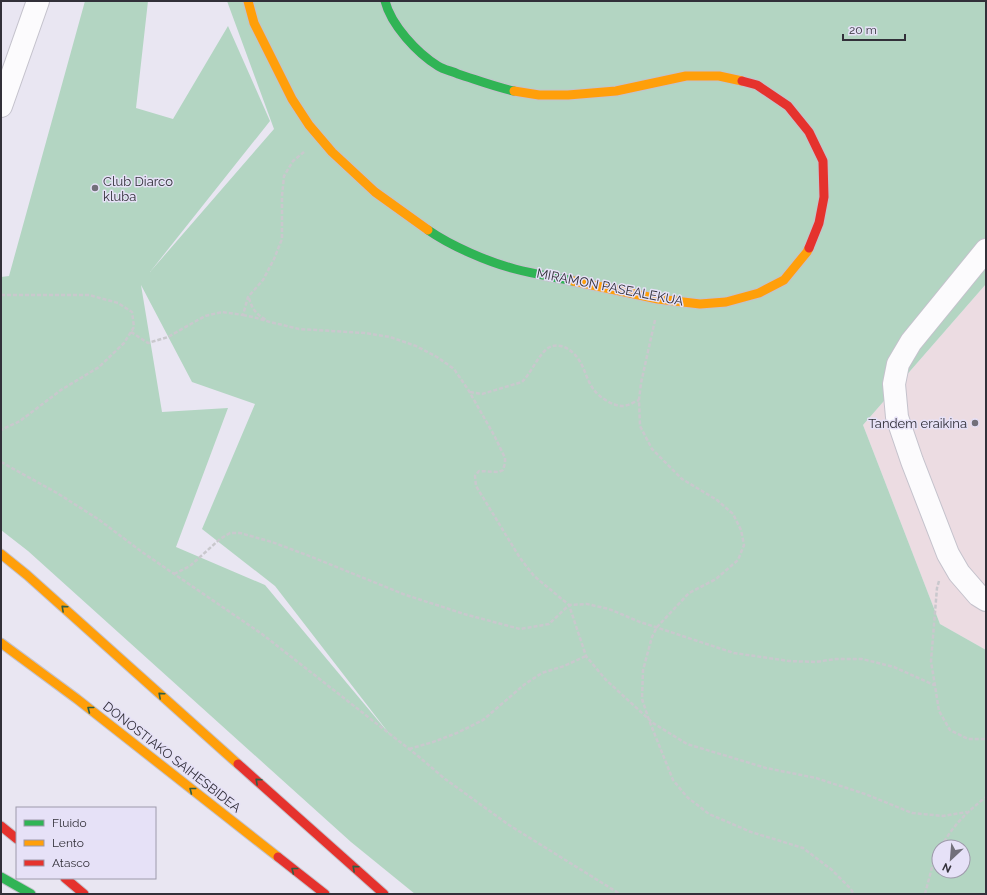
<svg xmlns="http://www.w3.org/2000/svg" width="987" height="895" viewBox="0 0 987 895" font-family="Raleway,sans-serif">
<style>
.industrial{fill:#ecdce2}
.green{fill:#b3d5c2;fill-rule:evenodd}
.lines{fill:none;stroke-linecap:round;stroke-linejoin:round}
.street-casing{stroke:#c4c2cc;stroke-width:24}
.fast-casing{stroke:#c4c2cc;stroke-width:11}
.slow-casing{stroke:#c4c2cc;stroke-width:11}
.jam-casing{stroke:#c4c2cc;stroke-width:11}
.path{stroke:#c9c8cd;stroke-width:2.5;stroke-dasharray:4 2;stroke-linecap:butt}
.street{stroke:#fcfbfd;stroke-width:22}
.fast{stroke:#30b455;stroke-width:9}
.slow{stroke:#ff9f0a;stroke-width:9}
.jam{stroke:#e5322d;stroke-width:9}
.oneway{stroke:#315e43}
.poi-dot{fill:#72707a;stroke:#e6e1f7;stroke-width:1.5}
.labels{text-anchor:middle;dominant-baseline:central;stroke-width:3;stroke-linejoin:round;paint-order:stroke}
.poi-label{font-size:13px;fill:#323039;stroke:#e6e1f7;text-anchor:start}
.street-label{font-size:13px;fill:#323039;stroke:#e6e1f7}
</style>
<rect width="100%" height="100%" fill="#e9e6f2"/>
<path class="industrial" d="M986,284V650L940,624L863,425Z"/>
<path class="green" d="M85,1H148L136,108L173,119L228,26L270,121L150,272L274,129L227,1H986V284L863,425L940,624L986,650V894H415L351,842L28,551L1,530V277L9,276ZM141,285L192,382L255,404L202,529L275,586L391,736L265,585L176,547L228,408L162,412ZM939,847H963V871H939Z"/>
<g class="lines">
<g class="street-casing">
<path id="street" d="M1,106L38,1
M986,250L911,342L898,364L894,384L897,417L912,461L948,554L959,573L978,595L986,600"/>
</g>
<g class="fast-casing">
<path id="fast" d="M385,1C391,25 417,53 438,66C444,70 452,71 458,74C477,80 495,87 514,91
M428,230C451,246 488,262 515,269C534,274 554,277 573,281
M1,877L31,894"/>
</g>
<g class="slow-casing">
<path id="slow" d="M248,1L254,23L292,99L309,125L332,152L375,192L428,230
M514,91L539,95H568L616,91L686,76H719L742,81
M573,281L658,299L700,304L726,302L759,293L784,280L807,252L809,248
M1,554L27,575L238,764
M1,643L77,699L278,857"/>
</g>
<g class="jam-casing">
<path id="jam" d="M742,81L757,85L788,106L809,132L823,161L824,197L819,223L809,248
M238,764L384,894
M1,826L17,839
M278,857L325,894
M65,878L84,894"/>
</g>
<path class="path" d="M1,295H89L118,303L132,312L134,327L124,343L99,367L61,390L20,421L1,430
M249,298C252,309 256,314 266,320
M243,315L253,317L270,322L299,329L365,333L390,337L416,346L437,357L454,369L469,391L495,437L505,458V463L503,470L499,472L479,471L475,476L476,486L520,558L534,576L569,605L586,656L606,680L653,723L687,744L766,768L816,778L865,794L912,813L943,816L967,812
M655,320L641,383L639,400L640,426L652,449L682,479L717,500L733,514L741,530L744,545L738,560L716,579L689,593L657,627L652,637L643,670L642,699L649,720L673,780L687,797L709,814L751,832L803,848L832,870L850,888L854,894
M131,332L148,343L168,337L205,316L222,312L243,315L248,297L263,280L274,259L282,239V196L284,176L293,161L304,152
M470,392L482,394L522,382C531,373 539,354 548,348C559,341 573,350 579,360C585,369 587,381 594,390C599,397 613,406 622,406C628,406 634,402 639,400
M1,462L57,493L98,519L142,552L262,634L418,756L445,779L509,825L620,894
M174,574L190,566L220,539L230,533H240L272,542L312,557L403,594L464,614L520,629L549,624L569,605L587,604L609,609L640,622L734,653L789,661L815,662L836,659H862L894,667L934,685
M939,581L937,588L931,661L939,711L950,730L968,739H986
M409,749L433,742L457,733L483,720L525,684L542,673L564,666L586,656
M941,847C954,824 966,813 986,797
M925,894L935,856L939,850"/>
<use href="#street" class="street"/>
<use href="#fast" class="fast"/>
<use href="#slow" class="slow"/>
<use href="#jam" class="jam"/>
</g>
<defs><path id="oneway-chevron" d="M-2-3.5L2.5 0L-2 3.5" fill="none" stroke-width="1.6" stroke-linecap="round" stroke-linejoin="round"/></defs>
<g class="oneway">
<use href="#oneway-chevron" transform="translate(64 608) rotate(-138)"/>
<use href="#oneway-chevron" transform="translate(161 695) rotate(-138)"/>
<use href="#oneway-chevron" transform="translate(90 709) rotate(-142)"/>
<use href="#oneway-chevron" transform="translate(258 781) rotate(-138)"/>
<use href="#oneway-chevron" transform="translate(192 790) rotate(-142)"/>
<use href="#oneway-chevron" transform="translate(355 868) rotate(-138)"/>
<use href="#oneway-chevron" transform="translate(294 870) rotate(-142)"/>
</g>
<g class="poi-dot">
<circle cx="95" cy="188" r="4"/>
<circle cx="975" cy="423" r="4"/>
</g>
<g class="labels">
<g class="poi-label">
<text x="103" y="181">Club Diarco<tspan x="103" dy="15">kluba</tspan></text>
<text x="967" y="423" text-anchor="end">Tandem eraikina</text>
</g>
<g class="street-label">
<text transform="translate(610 287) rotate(11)">MIRAMON PASEALEKUA</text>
<text transform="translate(172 757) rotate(38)">DONOSTIAKO SAIHESBIDEA</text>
</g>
</g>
<rect width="987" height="895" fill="none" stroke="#323039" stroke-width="4"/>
<rect x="16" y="807" width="140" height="72" fill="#e6e1f7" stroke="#9e9aab"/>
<rect x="24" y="820" width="20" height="6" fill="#30b455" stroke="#9e9aab"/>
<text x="52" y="827" font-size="12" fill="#323039">Fluido</text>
<rect x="24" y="840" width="20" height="6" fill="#ff9f0a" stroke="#9e9aab"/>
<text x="52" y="847" font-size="12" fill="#323039">Lento</text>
<rect x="24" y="860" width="20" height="6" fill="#e5322d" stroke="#9e9aab"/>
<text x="52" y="867" font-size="12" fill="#323039">Atasco</text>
<g transform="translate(951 859) rotate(206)"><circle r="19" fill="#e6e1f7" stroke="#9e9aab"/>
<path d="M0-3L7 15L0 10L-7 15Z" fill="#72707a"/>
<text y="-6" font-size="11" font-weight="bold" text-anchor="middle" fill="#323039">N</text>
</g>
<path d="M843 34v6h62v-6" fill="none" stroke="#323039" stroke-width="2"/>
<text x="849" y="34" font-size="12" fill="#323039" stroke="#e6e1f7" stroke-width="3" paint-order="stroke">20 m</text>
</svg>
